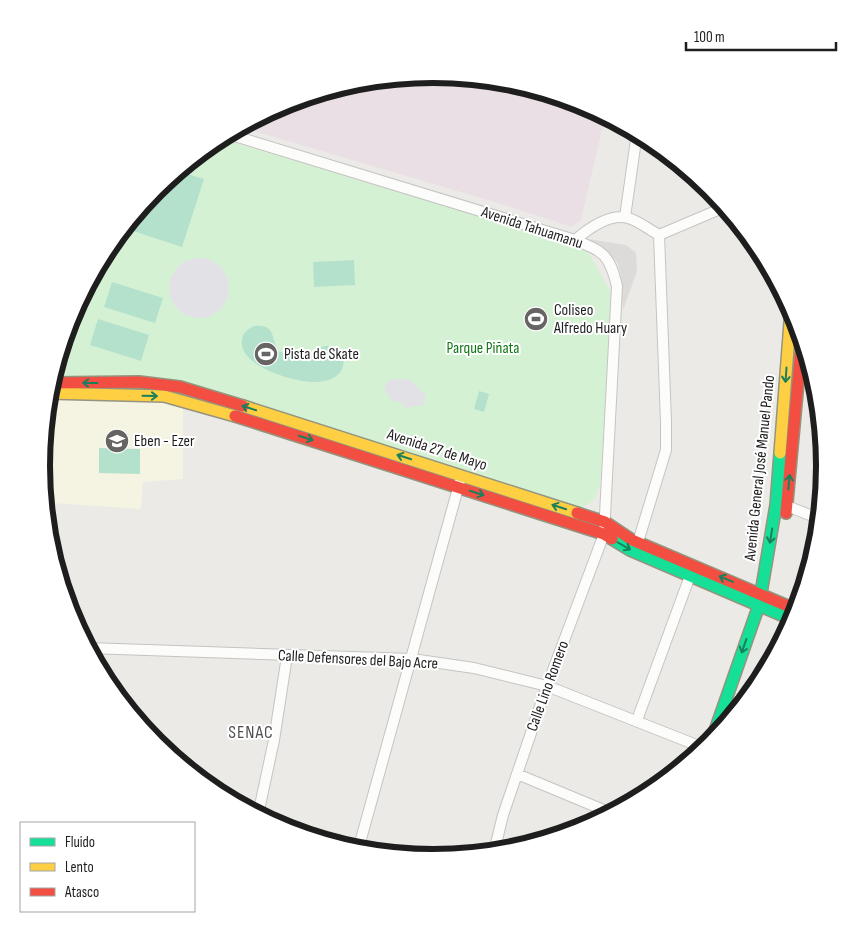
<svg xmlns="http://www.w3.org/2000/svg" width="866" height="932" viewBox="0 0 866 932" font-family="'Sofia Sans Condensed',sans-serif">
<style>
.industrial{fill:#e9dfe5}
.education{fill:#f5f4e2}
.park{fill:#d5f1d4}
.pitch{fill:#b4e1cc}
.parking{fill:#dcdbda}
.plaza{fill:#e2e1e5}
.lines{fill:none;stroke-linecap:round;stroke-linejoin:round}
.street-casing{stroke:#c5c4c2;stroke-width:12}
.fast-casing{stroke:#94947f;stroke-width:14}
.slow-casing{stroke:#94947f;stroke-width:14}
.jam-casing{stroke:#94947f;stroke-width:14}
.street{stroke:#fcfcfb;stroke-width:10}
.fast{stroke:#16e098;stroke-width:11}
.slow{stroke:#ffcf43;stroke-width:11}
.jam{stroke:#f24e42;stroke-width:11}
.oneway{stroke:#1a7f5b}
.labels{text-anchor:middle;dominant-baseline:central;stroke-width:4;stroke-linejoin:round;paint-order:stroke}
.street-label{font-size:16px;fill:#1e1e1e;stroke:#fff}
.poi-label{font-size:16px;fill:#1e1e1e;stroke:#fff;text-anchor:start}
.park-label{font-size:16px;fill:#117715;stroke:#fff}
.neighbourhood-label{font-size:18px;letter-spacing:1px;fill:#515151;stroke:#fff}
.rim{fill:none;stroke:#1e1e1e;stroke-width:6}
</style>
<rect width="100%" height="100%" fill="#eceae6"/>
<path class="industrial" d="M433,74L510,82L583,104L605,116L581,220L572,227L498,203L240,127L283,104L357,82Z"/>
<path class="education" d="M50,395L160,399L183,404V479L143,482L141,509L52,503Z"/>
<path class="park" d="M220,138L581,248L590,255L611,292L607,380L600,485L594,500L579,510L215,393L52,380L71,316L107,248L156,189Z"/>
<path class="pitch" d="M178,171L204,179L182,247L124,228L156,189Z
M354,260L355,285L314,287L313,262Z
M112,282L163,298L155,323L104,307Z
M98,319L149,335L141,361L90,345Z
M254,326C276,324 271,338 278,351L304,360C313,358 315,347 326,346C348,345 354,381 316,382C297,383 237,366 242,340C243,332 248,329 254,326Z
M479,391L489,394L484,412L474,409Z
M99,448L140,449V474L99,473Z"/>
<path class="parking" d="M588,239L626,245L636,253L637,271L623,310L621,275L617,262L605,250Z"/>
<path class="plaza" d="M169 288a30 30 0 1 1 60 0a30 30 0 1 1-60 0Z
M402,379L410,380L426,395L423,405L406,408L400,401L392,402L384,388L389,380Z"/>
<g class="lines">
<g class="street-casing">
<path id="street" d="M228,134L575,240C604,252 609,254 617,286L604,534L547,686L503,815L494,852
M625,217L637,133
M575,240C588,229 610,213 628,218C639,221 648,229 659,235L725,207
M787,506L820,519
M638,542L666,450V422L659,235
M88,648L412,659L474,668L547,686L704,748
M637,720L690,576
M517,774L611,813
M258,815L274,740L287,656
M358,850L460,481"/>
</g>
<g class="fast-casing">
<path id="fast" d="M612,539L630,550L793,620
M711,742L759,605L776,505L780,453"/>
</g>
<g class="slow-casing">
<path id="slow" d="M48,393L164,396L235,416
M243,406L577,513
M780,453L791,309"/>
</g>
<g class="jam-casing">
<path id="jam" d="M51,383L139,382L180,387L243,406
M235,416L604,534L612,539
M577,513L605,522L632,540L797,610
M786,513L802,338"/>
</g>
<use href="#street" class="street"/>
<use href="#fast" class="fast"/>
<use href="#slow" class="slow"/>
<use href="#jam" class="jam"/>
</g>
<defs><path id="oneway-shaft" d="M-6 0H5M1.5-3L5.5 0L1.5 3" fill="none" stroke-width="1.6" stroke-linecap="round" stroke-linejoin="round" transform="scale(1.25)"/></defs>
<g class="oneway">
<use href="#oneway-shaft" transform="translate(786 375) rotate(94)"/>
<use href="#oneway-shaft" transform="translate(90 383) rotate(180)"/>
<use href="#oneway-shaft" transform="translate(150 396) rotate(1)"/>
<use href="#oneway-shaft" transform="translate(249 408) rotate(-162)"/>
<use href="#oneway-shaft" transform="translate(306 438) rotate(18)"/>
<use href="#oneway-shaft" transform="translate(404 457) rotate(-162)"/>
<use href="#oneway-shaft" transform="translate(789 482) rotate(-85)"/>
<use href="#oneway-shaft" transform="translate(477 493) rotate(18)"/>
<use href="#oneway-shaft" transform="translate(559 507) rotate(-162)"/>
<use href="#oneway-shaft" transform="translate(771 536) rotate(99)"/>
<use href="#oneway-shaft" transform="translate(624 546) rotate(30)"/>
<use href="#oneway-shaft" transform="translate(726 579) rotate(-157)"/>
<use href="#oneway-shaft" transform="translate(744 646) rotate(109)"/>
</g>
<defs>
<g id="stadium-disc" transform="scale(1.25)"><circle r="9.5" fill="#666564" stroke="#fff"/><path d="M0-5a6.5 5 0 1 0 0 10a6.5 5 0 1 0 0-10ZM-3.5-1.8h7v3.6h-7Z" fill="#fff"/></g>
<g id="school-disc" transform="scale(1.25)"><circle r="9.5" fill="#666564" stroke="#fff"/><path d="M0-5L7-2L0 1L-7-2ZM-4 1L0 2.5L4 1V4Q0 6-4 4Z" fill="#fff"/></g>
</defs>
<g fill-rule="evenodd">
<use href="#stadium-disc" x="536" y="319"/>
<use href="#stadium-disc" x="266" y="354"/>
<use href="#school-disc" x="117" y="441"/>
</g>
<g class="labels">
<g class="street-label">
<text transform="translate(532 228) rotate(18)">Avenida Tahuamanu</text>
<text transform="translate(437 450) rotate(18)">Avenida 27 de Mayo</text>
<text transform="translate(760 468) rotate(-84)">Avenida General José Manuel Pando</text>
<text transform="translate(358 660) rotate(3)">Calle Defensores del Bajo Acre</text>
<text transform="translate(548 686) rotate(-70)">Calle Lino Romero</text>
</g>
<g class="poi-label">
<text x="554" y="310">Coliseo<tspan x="554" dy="18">Alfredo Huary</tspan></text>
<text x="284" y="354">Pista de Skate</text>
<text x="134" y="441">Eben - Ezer</text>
</g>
<g class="park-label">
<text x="483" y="348">Parque Piñata</text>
</g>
<g class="neighbourhood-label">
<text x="251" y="732">SENAC</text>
</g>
</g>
<path d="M0 0H866V932H0ZM50 466a383 383 0 1 1 766 0a383 383 0 1 1-766 0Z" fill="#fff" fill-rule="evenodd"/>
<path class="rim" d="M50 466a383 383 0 1 1 766 0a383 383 0 1 1-766 0Z"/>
<rect x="20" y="822" width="175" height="90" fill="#ffffff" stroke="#a5a5a5"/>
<rect x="30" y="838" width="25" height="8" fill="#16e098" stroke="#a5a5a5"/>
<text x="65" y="847" font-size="15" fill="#1e1e1e">Fluido</text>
<rect x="30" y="863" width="25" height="8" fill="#ffcf43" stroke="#a5a5a5"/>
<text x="65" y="872" font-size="15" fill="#1e1e1e">Lento</text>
<rect x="30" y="888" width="25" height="8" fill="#f24e42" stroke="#a5a5a5"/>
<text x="65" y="897" font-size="15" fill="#1e1e1e">Atasco</text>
<path d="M686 42v8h150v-8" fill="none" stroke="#1e1e1e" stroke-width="2.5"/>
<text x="694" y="42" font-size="15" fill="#1e1e1e" stroke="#ffffff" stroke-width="4" paint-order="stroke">100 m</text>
</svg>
